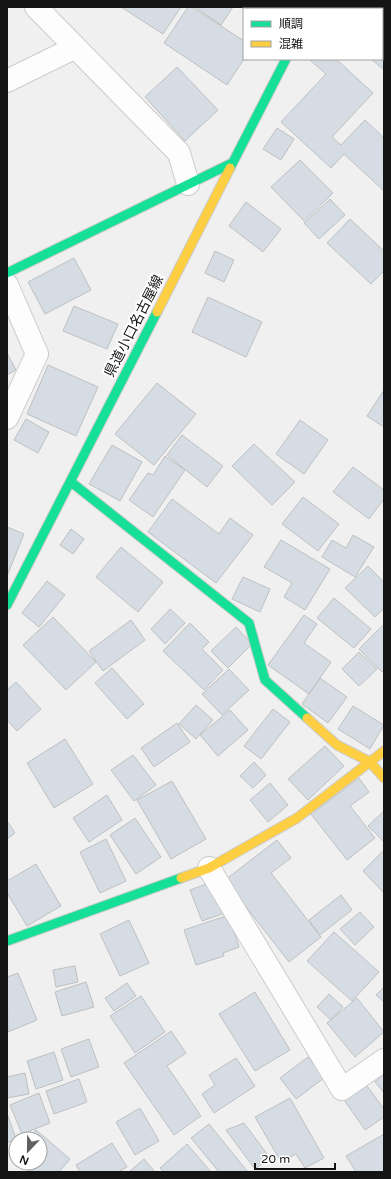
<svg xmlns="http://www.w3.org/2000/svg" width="391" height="1179" viewBox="0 0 391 1179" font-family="'Varela Round','Noto Sans JP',sans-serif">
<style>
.building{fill:#d5dce4;stroke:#bfc0c0}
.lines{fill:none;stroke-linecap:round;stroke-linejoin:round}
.street-casing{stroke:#cbcbcc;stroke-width:24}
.fast-casing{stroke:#cbcbcc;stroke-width:11}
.slow-casing{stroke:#cbcbcc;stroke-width:11}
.street{stroke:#fdfdfd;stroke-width:22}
.fast{stroke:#16e098;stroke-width:9}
.slow{stroke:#ffcf43;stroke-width:9}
.labels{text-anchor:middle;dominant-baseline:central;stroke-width:4;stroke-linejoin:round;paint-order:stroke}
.street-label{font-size:14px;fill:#141415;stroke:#fff}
</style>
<rect width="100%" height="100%" fill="#f0f0f1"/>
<path class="building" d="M121,7H181L163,34Z
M188,7H192L244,41V59L227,85L164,43Z
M195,7H233L221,25Z
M348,7H371L373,9H346Z
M382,18L384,20V36L382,38Z
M384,42V70L371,59H382V44Z
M309,59H336L373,93L332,137L341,145L365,120L384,138V191L344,154L331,168L281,122L326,74Z
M177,67L218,110L185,141L145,97Z
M277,128L294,139L281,160L263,149Z
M300,160L333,193L304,221L271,187Z
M330,199L345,215L319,239L304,223Z
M246,202L281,229L263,252L229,226Z
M350,219L384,251V271L371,284L327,243Z
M215,251L234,260L224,282L205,273Z
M74,258L91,290L45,314L28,282Z
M208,297L262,322L246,357L192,332Z
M74,306L118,324L107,349L63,331Z
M7,353L16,370L7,375Z
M48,365L98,387L76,436L27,414Z
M157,383L196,414L154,465L115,434Z
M384,390V427L367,416Z
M26,419L49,432L38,453L14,440Z
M300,420L328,440L304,474L276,454Z
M182,435L223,466L207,487L167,455Z
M254,444L295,482L272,505L232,466Z
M112,445L142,462L120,501L89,484Z
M165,456L185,470L153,517L129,500L148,473L153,475Z
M353,467L384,490V499L369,519L333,492Z
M303,497L339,524L318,551L282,524Z
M172,499L219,534L230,518L253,535L216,583L148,532Z
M7,527L24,534L7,576Z
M71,529L84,539L73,554L60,545Z
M353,535L374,547L355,577L322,557L332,540L346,548Z
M281,540L330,569L305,610L284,597L292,583L264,567Z
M121,547L163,582L138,612L96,577Z
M368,566L384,582V608L375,617L345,588Z
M243,577L270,589L260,612L232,599Z
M47,581L65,595L39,627L22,613Z
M334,598L371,629L354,648L317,618Z
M170,609L185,623L165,644L151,629Z
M304,615L317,624L304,643L331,662L309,694L268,665Z
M53,617L96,662L66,690L23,645Z
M131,620L145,640L103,671L89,651Z
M190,623L209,642L202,649L223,670L204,690L163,651Z
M384,624V670L382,672L359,649Z
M236,627L252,644L228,668L211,651Z
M359,652L377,669L359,686L342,669Z
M112,668L144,704L127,719L95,683Z
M229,669L249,690L222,715L202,694Z
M320,678L347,697L328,723L302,704Z
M16,682L41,709L17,731L7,720V690Z
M196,705L213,720L196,739L179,724Z
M353,706L384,725L370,749L338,729Z
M273,709L290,722L261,759L244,746Z
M230,710L248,730L218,756L200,735Z
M177,723L190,742L154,767L141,748Z
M65,739L93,784L54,808L27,763Z
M325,746L344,766L308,800L288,779Z
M133,755L156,785L134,801L111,770Z
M254,762L266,775L253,788L240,776Z
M359,778L369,792L350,806L375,838L347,860L311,814Z
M172,781L206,839L171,859L137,800Z
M270,783L288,805L268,822L250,800Z
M107,795L122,820L89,842L73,818Z
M384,811V842L368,826Z
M135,818L161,857L136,874L110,835Z
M7,821L15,833L7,839Z
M106,839L126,881L100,893L80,852Z
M277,840L291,858L271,873L321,937L289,962L225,880Z
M384,850V893L363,871Z
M36,864L61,906L27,926L7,893V881Z
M214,881L225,913L202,921L190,890Z
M341,895L352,910L320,935L309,920Z
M360,912L374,927L355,945L340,929Z
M229,915L239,947L223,953L224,956L196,965L184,930Z
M129,920L149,963L120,976L100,934Z
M334,932L379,972L352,1001L307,961Z
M75,966L78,982L56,987L53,970Z
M18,973L37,1020L8,1032L7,977Z
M86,982L94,1007L62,1016L55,992Z
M127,983L136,996L114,1011L105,998Z
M384,987V1002L376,995Z
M255,992L290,1050L255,1071L219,1014Z
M329,994L343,1007L331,1020L317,1007Z
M141,996L165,1032L135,1053L110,1016Z
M357,998L384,1032L355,1057L327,1023Z
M171,1031L186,1053L167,1066L201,1116L174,1135L124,1063Z
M89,1039L99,1067L71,1077L61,1049Z
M54,1052L63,1080L36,1089L27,1061Z
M308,1057L324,1078L296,1099L280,1078Z
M236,1058L255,1086L214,1113L202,1094L215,1085L209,1075Z
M25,1073L29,1094L7,1098V1077Z
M384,1074V1093L375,1082Z
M79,1079L87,1102L54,1114L46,1091Z
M362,1079L384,1109V1117L365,1130L340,1094Z
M39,1093L50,1123L22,1134L10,1105Z
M290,1098L324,1158L305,1168L296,1154L281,1162L255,1117Z
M140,1108L159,1141L135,1155L116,1122Z
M7,1113L16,1139L7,1143Z
M244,1123L270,1158L255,1169L226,1130Z
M209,1124L248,1172H219L191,1138Z
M36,1130L70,1159L59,1172H30L20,1163H40V1139H28Z
M384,1134V1172H356L346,1156Z
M112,1143L127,1167L118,1172H80L76,1165Z
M187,1144L211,1172H164L160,1168Z
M144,1159L155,1172H131L130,1171Z"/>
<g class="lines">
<g class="street-casing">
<path id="street" d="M36,7L179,153L188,184
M7,81L74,48
M7,285L37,354L7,418
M209,868L342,1089L384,1060"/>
</g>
<g class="fast-casing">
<path id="fast" d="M312,9L313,7
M230,168L286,59
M7,273L232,163
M71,482L249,623L265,680L307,718
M7,605L157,312
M7,941L181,878"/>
</g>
<g class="slow-casing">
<path id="slow" d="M157,312L230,168
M307,718L337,745L370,762L384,778
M181,878L209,868L297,818L384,751"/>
</g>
<use href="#street" class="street"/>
<use href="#fast" class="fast"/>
<use href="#slow" class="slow"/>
</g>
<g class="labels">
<g class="street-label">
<text transform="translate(134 326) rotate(-63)">県道小口名古屋線</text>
</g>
</g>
<rect width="391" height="1179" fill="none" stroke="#141415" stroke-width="16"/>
<rect x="243" y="8" width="140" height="52" fill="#ffffff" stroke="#a1a1a1"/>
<rect x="251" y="21" width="20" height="6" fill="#16e098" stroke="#a1a1a1"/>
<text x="279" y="28" font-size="12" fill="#141415">順調</text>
<rect x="251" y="41" width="20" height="6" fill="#ffcf43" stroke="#a1a1a1"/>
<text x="279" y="48" font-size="12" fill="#141415">混雑</text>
<g transform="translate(28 1151) rotate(202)"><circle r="19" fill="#ffffff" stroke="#a1a1a1"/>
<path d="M0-3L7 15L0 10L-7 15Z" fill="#616162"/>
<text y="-6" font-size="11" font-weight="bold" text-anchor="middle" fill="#141415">N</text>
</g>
<path d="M255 1163v6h80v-6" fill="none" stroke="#141415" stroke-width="2"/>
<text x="261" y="1163" font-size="12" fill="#141415" stroke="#ffffff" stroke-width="3" paint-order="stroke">20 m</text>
</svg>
